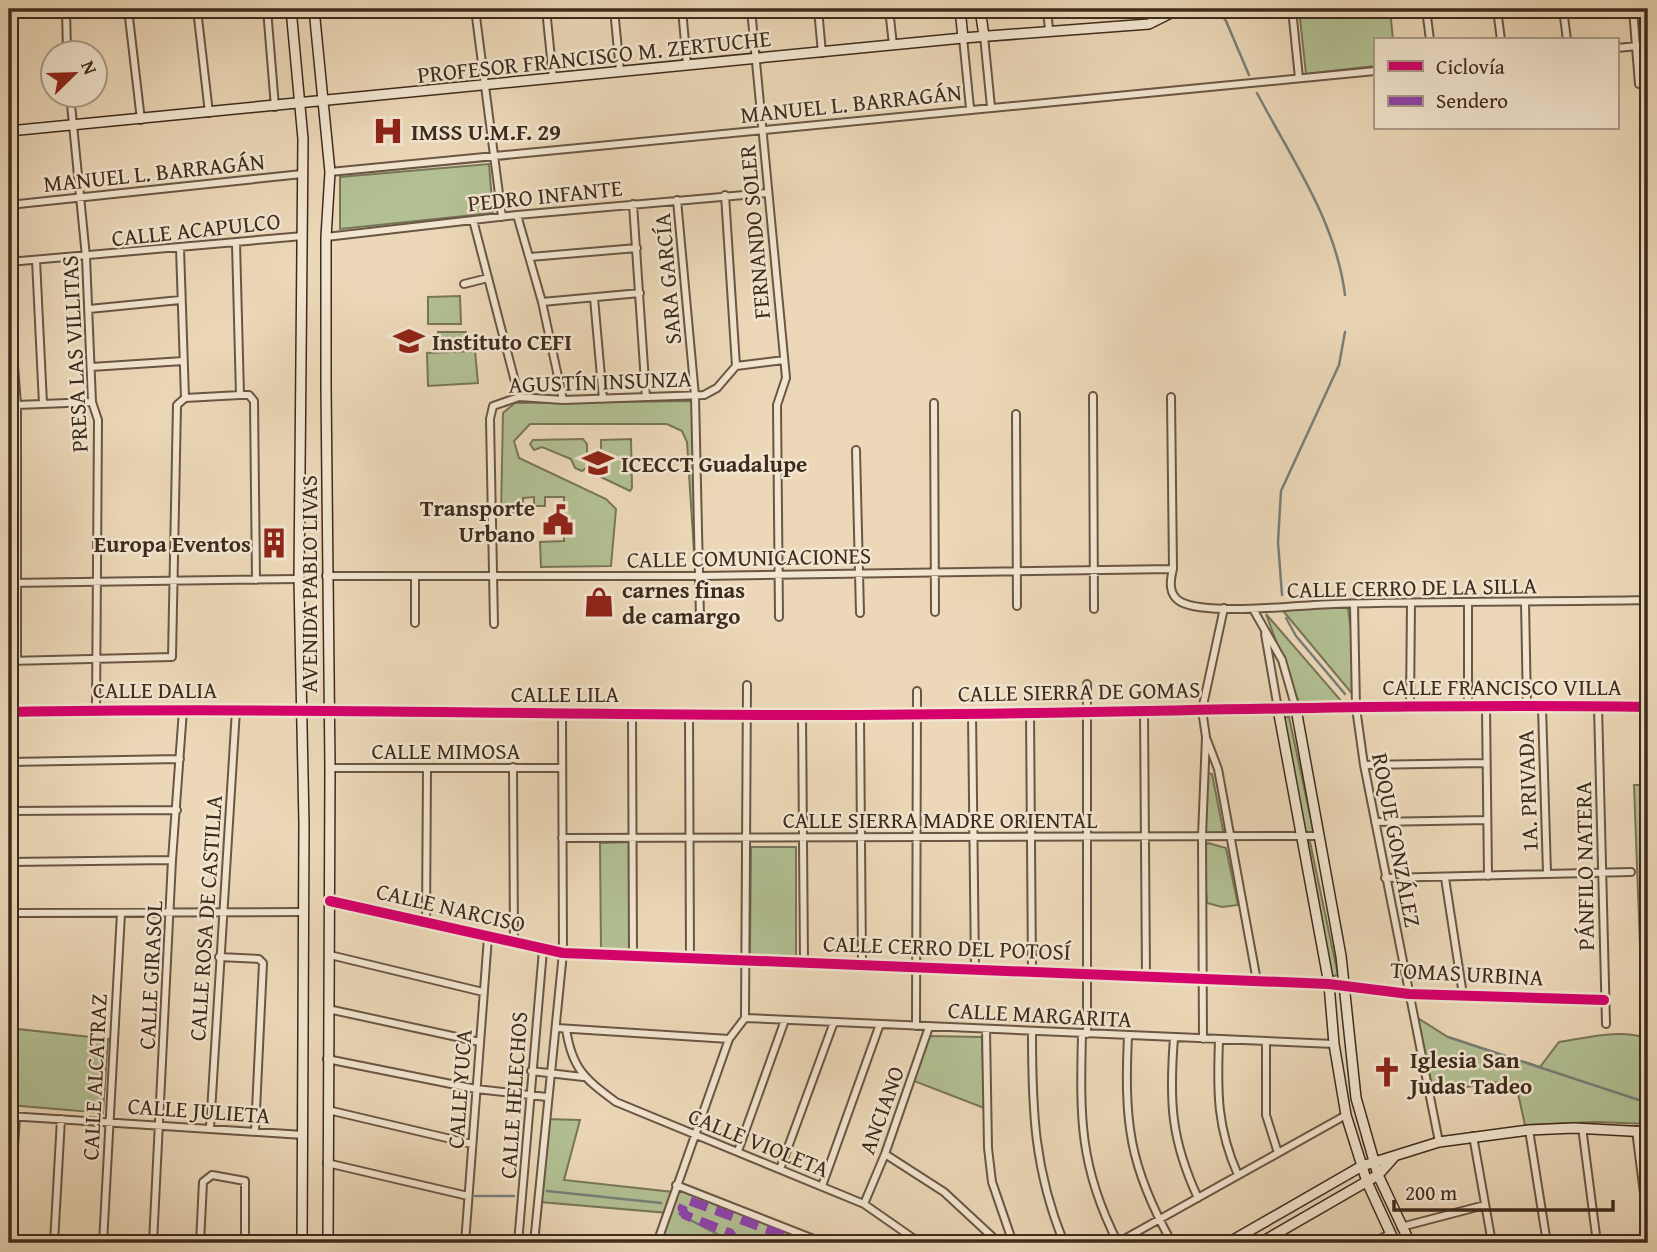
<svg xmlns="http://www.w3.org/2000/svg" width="1657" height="1252" viewBox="0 0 1657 1252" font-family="'Gentium Book Plus',serif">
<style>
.green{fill:#b2c093;stroke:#787658;stroke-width:2}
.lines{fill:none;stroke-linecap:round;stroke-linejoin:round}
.stream{stroke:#777f7b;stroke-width:2.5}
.street-casing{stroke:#6a5644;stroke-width:10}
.secondary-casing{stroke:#3e2b1d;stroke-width:12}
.street{stroke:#f3e6d1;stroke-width:6}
.secondary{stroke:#f3e6d1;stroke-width:9}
.quiet{stroke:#8e44ad;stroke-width:9;stroke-dasharray:18 9;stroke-linecap:butt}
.cycleway-casing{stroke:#f3e6d1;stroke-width:15}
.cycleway{stroke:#d6006c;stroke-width:10}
.labels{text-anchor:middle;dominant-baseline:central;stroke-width:5;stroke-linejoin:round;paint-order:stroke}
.street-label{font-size:23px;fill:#3e2b1d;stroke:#f3e6d1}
.poi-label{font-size:23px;font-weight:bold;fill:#3e2b1d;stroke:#f3e6d1;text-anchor:start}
</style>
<rect width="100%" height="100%" fill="#ecd8b8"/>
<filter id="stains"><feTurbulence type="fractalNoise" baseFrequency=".00286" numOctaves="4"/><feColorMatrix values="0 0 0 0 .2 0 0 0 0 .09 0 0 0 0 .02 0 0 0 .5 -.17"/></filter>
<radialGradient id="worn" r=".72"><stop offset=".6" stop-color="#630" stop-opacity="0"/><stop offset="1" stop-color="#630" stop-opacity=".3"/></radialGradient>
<path class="green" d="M1299,9H1390L1393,40H1375V66L1306,74Z
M489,164L493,213L340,229V177Z
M460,296L461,324H428V297Z
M438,332H466L467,348H438Z
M475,351L478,383L428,386L427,353Z
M693,401L698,568H695L687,442L682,431L667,424H530L514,441L519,458L606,499L616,509L611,566L541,567L540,542L564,541V497H545V506H534V497L523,498V512L501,514L503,413L515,403Z
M583,439L587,444V467L582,471L575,468L571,459L542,447L534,450L530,444L533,440Z
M631,439L632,488L630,491L601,477V440Z
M1279,606L1348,608L1358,685L1354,696Z
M1266,614L1342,702L1354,706L1301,708Z
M1289,717L1314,834H1299L1277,719Z
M1204,773L1212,774L1224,835L1204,834Z
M1634,785H1648V1029L1643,1027Z
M629,842V950L601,951L600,843Z
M1310,842L1338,975L1325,978L1301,844Z
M1208,843L1226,848L1238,905L1222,907L1207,903L1203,848Z
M751,847H796V956L750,955Z
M1413,1015L1448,1037L1540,1067L1559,1042C1586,1038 1622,1028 1648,1039V1124L1596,1122L1525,1125L1517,1089L1505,1081L1428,1093Z
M9,1028L108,1039L103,1113L9,1105Z
M928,1036L982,1037L984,1108L914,1081Z
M545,1119L580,1120L564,1180L673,1192L671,1208L679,1189L813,1243H660L668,1213L540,1202Z"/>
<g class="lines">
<path class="stream" d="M1218,9L1226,21L1249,75
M1257,93C1291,158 1336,221 1345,295
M1282,595L1278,542L1281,491L1339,365L1345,332
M1286,618L1296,636L1345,694
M1448,1037L1648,1103
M547,1191L661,1203
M475,1196H514
M679,1214L734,1243"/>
<g class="street-casing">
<path id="street" d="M66,9L67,52
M128,9L141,120
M197,9L209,113
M267,9L275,107
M475,9L502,217
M546,9L553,78
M614,9L620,71
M682,9L687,65
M751,9L786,378L777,405L779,617
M818,9L822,53
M889,9L893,45
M1047,9L1049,30
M1292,9L1299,78
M1426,9L1430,40
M1497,9L1501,40
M1563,9L1567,40
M1633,9L1639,84
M984,36L991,107
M963,38L970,108
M1617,48L1648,45
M70,94L86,257L92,402L98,420L96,711
M330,172L1375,71
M725,195L736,366
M677,200L695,396L700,618
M633,204L646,397
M9,205L302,174
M517,215L542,302L563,400
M473,220L519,397
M326,237L517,215L768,193
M236,243L240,395
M180,248L185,398
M530,257L637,248
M36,260L43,404
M9,262L303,236
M464,284L488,278
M9,298L17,405V661
M594,298L603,399
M542,302L640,293
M89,309L180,300
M91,367L183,361
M1093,396L1094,609
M1171,397L1173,569C1170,581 1168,595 1181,602C1208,616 1300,605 1334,604C1439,601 1544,602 1648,600
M934,403L935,612
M17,405L92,402
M1016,414L1017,606
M856,450L860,613
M326,576H701L1173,569
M415,577V623
M9,583L299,579
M1468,602V707
M1525,602L1527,707
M1354,604L1356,708L1364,765L1439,1142
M1253,609L1282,660L1296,709
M494,624L490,419L493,406L519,397L563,400L704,395L717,388L736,366L784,360
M1265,634L1278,709
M9,661L172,657L177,405L185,398L240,395H249L254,401L256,580
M1087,684V1034
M1410,706L1411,603
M1598,706L1606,1024
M1486,707L1488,876
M1542,707L1547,873
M1144,711L1146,977
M1030,712L1032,972
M972,713L975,970
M632,714L633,956
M689,715L690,958
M802,715L804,963
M860,715L862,965
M1207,740L1218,769L1257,981
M9,762L180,759
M1364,765L1485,763
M513,767L514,943
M330,768H562
M9,811L177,810
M1375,822L1487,820
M562,838L1317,836
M9,862L172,860
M1385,878L1631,872
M1445,878L1463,995
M330,901L563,953L1329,984L1409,994L1604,1000
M9,913L302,912
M426,923L427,769
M330,955L483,992
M219,957L259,959L263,963L255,1131
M328,1009L480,1042
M745,1018L1334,1044
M916,1026L917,691
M557,1028L729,1039
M566,1029C572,1069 585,1079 616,1102L864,1204L920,1243
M986,1030L988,1148L992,1182L1013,1243
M1032,1032C1032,1110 1034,1170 1064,1243
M1082,1034C1080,1117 1079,1167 1118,1243
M1128,1036C1124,1123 1129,1166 1172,1243
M1174,1038C1169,1102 1171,1140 1198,1198
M1203,1039L1202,836L1206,737L1202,710L1224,608
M1219,1041C1217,1092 1217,1128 1238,1175
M1266,1043V1115L1278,1153
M327,1059L476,1089L547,1097
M531,1071L583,1077
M328,1110L472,1144
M9,1116L303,1135
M1582,1127L1597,1243
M210,1128L236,710
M1529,1130L1547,1243
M1636,1130L1648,1225
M1473,1136L1492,1243
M738,1151L785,1020
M885,1154L944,1192L999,1243
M327,1163L468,1196
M780,1169L834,1022
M676,1185L824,1243
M822,1186L880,1024
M864,1204L885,1154L929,1027
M9,1226L16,1116
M1401,1227L1485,1205
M54,1243L61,1119
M103,1243L121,913
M153,1243L172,860L183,710
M200,1243L203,1182L212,1175L245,1181V1243
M465,1243L488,937
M518,1243L543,950
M534,1243L563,953L562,714
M657,1243L729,1039L745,1018L747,685
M1117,1243L1346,1115
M1373,1243L1389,1234"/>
</g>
<g class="secondary-casing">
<path id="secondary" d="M291,9L303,139L299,579L304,824L302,1243
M314,9L330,172L326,237V387L330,768L328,1243
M960,9L963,38
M980,9L984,36
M9,131L963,38L1149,24L1179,9
M1278,709L1329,984L1334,1044L1346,1115L1367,1182L1395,1243
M1296,709L1341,956L1356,1098L1378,1175L1410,1243
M9,712C272,707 536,715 800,715C1083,716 1365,702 1648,707
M1228,1243L1362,1166L1439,1142L1529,1130L1574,1128L1648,1132
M1260,1243L1378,1175L1394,1157"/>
</g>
<use href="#street" class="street"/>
<use href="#secondary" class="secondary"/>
<path class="quiet" d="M738,1243L730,1233L685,1215L682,1208L685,1202L690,1201L804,1243"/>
<g class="cycleway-casing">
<path id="cycleway" d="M9,712C272,707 536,715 800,715C1083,716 1365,702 1648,707
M330,901L563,953L1329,984L1409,994L1604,1000"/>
</g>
<use href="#cycleway" class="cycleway"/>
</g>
<defs>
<g id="hospital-bare" transform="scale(2.415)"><path d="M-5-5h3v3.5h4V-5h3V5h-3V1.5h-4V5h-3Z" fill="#8f2418" stroke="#f3e6d1" stroke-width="2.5" paint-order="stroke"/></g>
<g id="university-bare" transform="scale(2.415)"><path d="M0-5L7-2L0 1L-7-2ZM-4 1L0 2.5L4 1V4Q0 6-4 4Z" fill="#8f2418" stroke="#f3e6d1" stroke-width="2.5" paint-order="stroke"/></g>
<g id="school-bare" transform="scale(2.415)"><path d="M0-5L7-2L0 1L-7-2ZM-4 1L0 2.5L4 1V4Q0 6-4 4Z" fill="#8f2418" stroke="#f3e6d1" stroke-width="2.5" paint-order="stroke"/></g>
<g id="civic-bare" transform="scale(2.415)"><path d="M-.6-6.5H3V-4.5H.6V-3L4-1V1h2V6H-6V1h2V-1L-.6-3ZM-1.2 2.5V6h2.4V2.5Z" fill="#8f2418" stroke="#f3e6d1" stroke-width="2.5" paint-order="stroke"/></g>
<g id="building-bare" transform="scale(2.415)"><path d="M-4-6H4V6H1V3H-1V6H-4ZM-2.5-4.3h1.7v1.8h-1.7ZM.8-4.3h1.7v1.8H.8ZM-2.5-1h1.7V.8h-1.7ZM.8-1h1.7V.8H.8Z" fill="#8f2418" stroke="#f3e6d1" stroke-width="2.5" paint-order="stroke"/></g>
<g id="shop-bare" transform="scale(2.415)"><path d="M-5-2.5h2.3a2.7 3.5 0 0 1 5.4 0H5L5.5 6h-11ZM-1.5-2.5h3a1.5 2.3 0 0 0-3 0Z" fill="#8f2418" stroke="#f3e6d1" stroke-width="2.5" paint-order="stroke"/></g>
<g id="church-bare" transform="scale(2.415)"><path d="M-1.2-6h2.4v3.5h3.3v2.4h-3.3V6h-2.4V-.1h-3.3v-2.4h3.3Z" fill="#8f2418" stroke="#f3e6d1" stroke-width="2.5" paint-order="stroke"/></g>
</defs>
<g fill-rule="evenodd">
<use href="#hospital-bare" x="388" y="131"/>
<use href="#university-bare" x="409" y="341"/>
<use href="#school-bare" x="598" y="463"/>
<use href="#civic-bare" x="558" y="520"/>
<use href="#building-bare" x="274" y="543"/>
<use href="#shop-bare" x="599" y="602"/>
<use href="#church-bare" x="1387" y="1072"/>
</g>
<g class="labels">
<g class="street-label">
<text transform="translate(594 56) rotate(-6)">PROFESOR FRANCISCO M. ZERTUCHE</text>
<text transform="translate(851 103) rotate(-6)">MANUEL L. BARRAGÁN</text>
<text transform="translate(154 172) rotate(-6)">MANUEL L. BARRAGÁN</text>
<text transform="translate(545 195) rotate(-6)">PEDRO INFANTE</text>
<text transform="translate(196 229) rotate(-6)">CALLE ACAPULCO</text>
<text transform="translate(754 232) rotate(-95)">FERNANDO SOLER</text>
<text transform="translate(667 279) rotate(-95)">SARA GARCÍA</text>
<text transform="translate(74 354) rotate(-93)">PRESA LAS VILLITAS</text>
<text transform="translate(600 381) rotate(-2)">AGUSTÍN INSUNZA</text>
<text transform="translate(749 557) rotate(-1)">CALLE COMUNICACIONES</text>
<text transform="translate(308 584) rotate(-90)">AVENIDA PABLO LIVAS</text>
<text transform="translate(1412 587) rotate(-1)">CALLE CERRO DE LA SILLA</text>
<text x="1502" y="686">CALLE FRANCISCO VILLA</text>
<text x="155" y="689">CALLE DALIA</text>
<text transform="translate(1079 691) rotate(-1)">CALLE SIERRA DE GOMAS</text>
<text x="565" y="693">CALLE LILA</text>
<text x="446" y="750">CALLE MIMOSA</text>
<text transform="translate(1527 791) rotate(-92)">1A. PRIVADA</text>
<text x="940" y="819">CALLE SIERRA MADRE ORIENTAL</text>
<text transform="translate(1397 840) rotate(79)">ROQUE GONZÁLEZ</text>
<text transform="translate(1584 866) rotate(-91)">PÁNFILO NATERA</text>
<text transform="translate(451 907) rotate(13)">CALLE NARCISO</text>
<text transform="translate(205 918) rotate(-86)">CALLE ROSA DE CASTILLA</text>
<text transform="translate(947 947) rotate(2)">CALLE CERRO DEL POTOSÍ</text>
<text transform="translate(1467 973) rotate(3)">TOMAS URBINA</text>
<text transform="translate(150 975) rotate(-87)">CALLE GIRASOL</text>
<text transform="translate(1040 1014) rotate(3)">CALLE MARGARITA</text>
<text transform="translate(94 1077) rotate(-87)">CALLE ALCATRAZ</text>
<text transform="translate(459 1089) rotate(-86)">CALLE YUCA</text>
<text transform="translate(513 1095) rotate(-86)">CALLE HELECHOS</text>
<text transform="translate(199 1110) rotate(4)">CALLE JULIETA</text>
<text transform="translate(881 1110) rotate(-70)">ANCIANO</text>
<text transform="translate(759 1142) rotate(22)">CALLE VIOLETA</text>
</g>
<g class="poi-label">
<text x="411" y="131">IMSS U.M.F. 29</text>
<text x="432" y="341">Instituto CEFI</text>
<text x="621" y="463">ICECCT Guadalupe</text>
<text x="535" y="507" text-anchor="end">Transporte<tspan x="535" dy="26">Urbano</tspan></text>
<text x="251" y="543" text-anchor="end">Europa Eventos</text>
<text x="622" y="589">carnes finas<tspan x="622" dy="26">de camargo</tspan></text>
<text x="1410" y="1059">Iglesia San<tspan x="1410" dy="26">Judas Tadeo</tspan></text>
</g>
</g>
<rect width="1657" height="1252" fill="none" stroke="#ecd8b8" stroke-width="35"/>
<rect x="10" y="10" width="1636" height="1231" fill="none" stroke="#3e2b1d" stroke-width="3.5"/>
<rect x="18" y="18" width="1622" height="1217" fill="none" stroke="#3e2b1d" stroke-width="2"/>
<rect x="1374" y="38" width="245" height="91" fill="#f3e6d1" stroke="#ab9b89" stroke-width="2"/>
<rect x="1388" y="61" width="35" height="10" fill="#d6006c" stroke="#ab9b89" stroke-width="2"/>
<text x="1436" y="74" font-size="21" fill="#3e2b1d">Ciclovía</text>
<rect x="1388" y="96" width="35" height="10" fill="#8e44ad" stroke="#ab9b89" stroke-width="2"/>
<text x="1436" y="108" font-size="21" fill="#3e2b1d">Sendero</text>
<g transform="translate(74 74) rotate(67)"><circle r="33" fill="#f3e6d1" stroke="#ab9b89" stroke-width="2"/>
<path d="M0-5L12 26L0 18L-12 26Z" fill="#8f2418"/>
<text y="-10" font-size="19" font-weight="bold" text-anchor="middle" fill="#3e2b1d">N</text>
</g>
<path d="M1394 1200v10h219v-10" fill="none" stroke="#3e2b1d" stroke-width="3.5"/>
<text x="1405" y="1200" font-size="21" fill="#3e2b1d" stroke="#f3e6d1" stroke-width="5" paint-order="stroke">200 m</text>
<rect width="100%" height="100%" filter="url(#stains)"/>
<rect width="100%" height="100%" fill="url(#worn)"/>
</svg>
